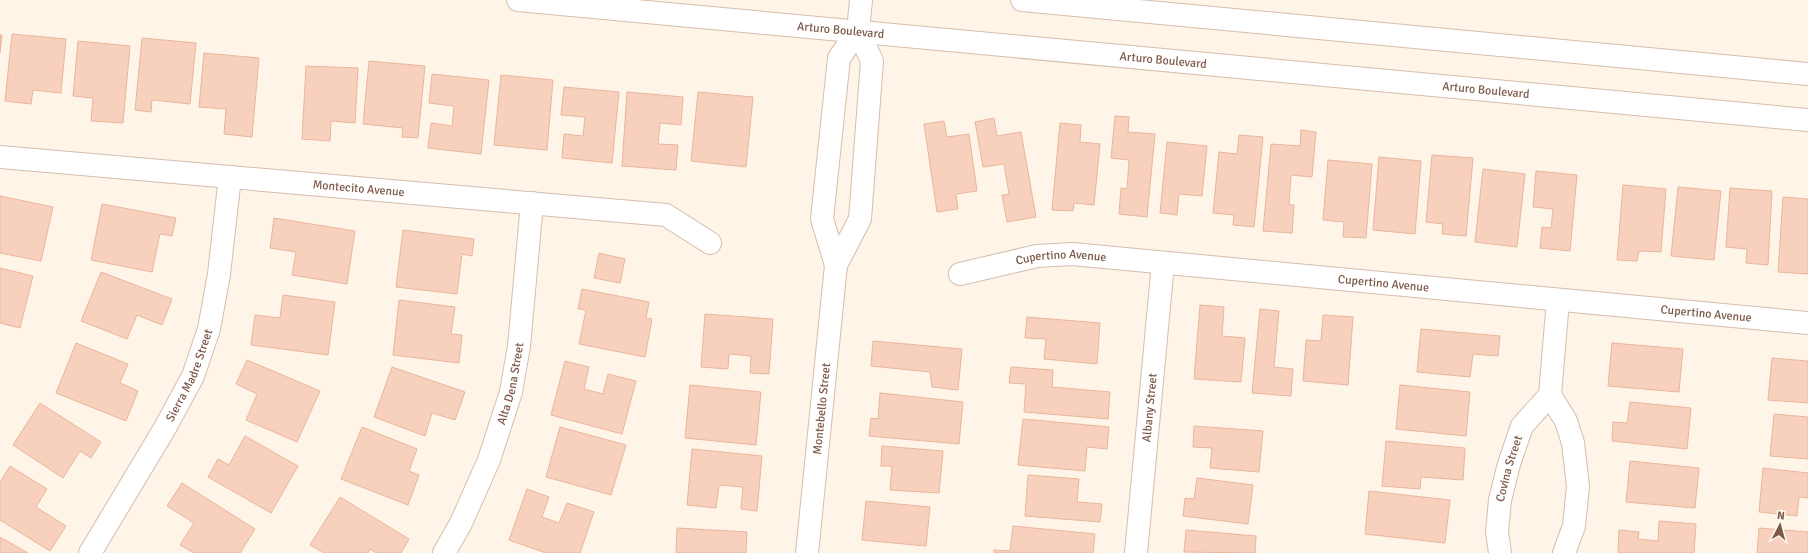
<svg xmlns="http://www.w3.org/2000/svg" width="1808" height="553" viewBox="0 0 1808 553" font-family="Signika,sans-serif">
<style>
.building{fill:#f7d1bd;stroke:#ebb59b}
.lines{fill:none;stroke-linecap:round;stroke-linejoin:round}
.street-casing{stroke:#d5bdaf;stroke-width:24}
.secondary-casing{stroke:#d8bdab;stroke-width:24}
.street{stroke:#fff;stroke-width:22}
.secondary{stroke:#fff;stroke-width:22}
.labels{text-anchor:middle;dominant-baseline:central;stroke-width:4;stroke-linejoin:round;paint-order:stroke}
.street-label{font-size:12px;fill:#7c5848;stroke:#fff8f0}
</style>
<rect width="100%" height="100%" fill="#fef4e8"/>
<path class="building" d="M12,34L66,39L61,93L33,90L31,104L5,101Z
M0,35H2L0,53Z
M142,38L196,43L190,104L152,100L151,112L135,110Z
M78,41L130,46L123,123L91,121L93,98L73,96Z
M204,53L259,58L252,137L224,134L226,109L199,107Z
M369,61L425,66L418,138L402,137L403,128L363,124Z
M306,66L358,68L355,123L331,121L330,141L302,139Z
M432,74L489,80L481,154L428,148L431,123L452,126L454,106L429,103Z
M501,75L553,80L547,150L494,145Z
M564,87L619,92L612,163L562,158L564,134L583,136L585,117L561,115Z
M627,92L683,97L681,125L660,123L658,144L678,145L676,170L622,166Z
M698,92L753,97L746,167L691,161Z
M1115,116L1129,117L1128,132L1155,134L1147,217L1119,214L1121,188L1127,189L1129,160L1111,158Z
M994,118L997,136L1021,132L1036,217L1007,222L1002,195L1009,194L1004,164L983,167L975,122Z
M944,121L947,137L969,134L977,191L956,194L958,209L937,212L924,124Z
M1060,123L1081,125L1080,142L1100,144L1094,205L1074,203L1073,211L1052,210Z
M1301,130L1316,132L1312,177L1291,175L1289,205H1294L1292,233L1263,231L1271,144L1300,146Z
M1239,135L1263,137L1254,227L1233,225L1234,215L1213,213L1219,152L1237,154Z
M1167,142L1207,146L1202,196L1179,194L1177,215L1160,213Z
M1432,155L1473,158L1466,236L1442,234L1443,224L1426,222Z
M1379,157L1421,161L1415,234L1373,230Z
M1328,160L1372,164L1366,238L1343,237L1344,222L1323,220Z
M1483,169L1525,174L1517,247L1475,242Z
M1536,171L1577,175L1570,251L1540,248L1542,227L1551,228L1553,209L1533,207Z
M1623,185L1666,189L1661,252L1639,251L1637,261L1617,260Z
M1678,187L1721,191L1714,260L1671,256Z
M1730,188L1772,191L1768,265L1746,263L1747,249L1726,247Z
M0,196L53,207L41,261L0,253Z
M1783,197L1808,199V274L1778,272Z
M102,204L176,218L172,236L160,234L152,272L91,260Z
M274,218L355,231L347,284L292,275L296,252L270,248Z
M403,230L474,239L472,256L462,254L457,294L396,287Z
M599,253L625,259L620,283L594,278Z
M0,268L33,276L20,328L0,323Z
M101,272L172,299L162,325L137,315L127,339L81,321Z
M582,289L649,302L646,318L652,319L645,357L579,344L586,310L578,309Z
M283,295L335,302L328,355L251,345L255,315L280,318Z
M399,300L455,307L451,334L462,335L459,363L393,355Z
M1200,305L1224,307L1222,336L1245,338L1241,382L1194,379Z
M1260,309L1279,311L1274,367L1293,369L1291,396L1252,393Z
M705,314L773,319L769,374L750,373L751,356L729,354L728,369L701,367Z
M1323,315L1353,317L1348,385L1303,381L1306,340L1321,341Z
M1027,317L1100,323L1097,364L1044,359L1046,339L1025,338Z
M1421,329L1500,336L1498,356L1473,354L1470,377L1417,372Z
M873,341L962,349L958,390L932,387L930,372L871,366Z
M76,343L128,364L120,383L138,391L126,421L56,393Z
M1612,343L1683,349L1679,392L1608,386Z
M1772,358L1808,361V403L1768,400Z
M247,360L320,391L297,442L246,420L257,394L236,384Z
M565,361L589,367L584,389L603,394L608,374L636,381L622,434L551,415Z
M392,367L465,392L455,420L432,413L425,436L374,417Z
M1011,367L1053,370L1052,387L1110,392L1108,419L1024,412L1026,384L1009,383Z
M690,385L761,392L756,445L685,438Z
M1400,385L1470,392L1466,436L1396,429Z
M880,393L963,402L959,444L869,436L871,418L878,419Z
M1630,402L1691,408L1687,449L1612,441L1613,422L1627,423Z
M40,403L101,442L91,458L80,451L63,478L13,445Z
M1774,414L1808,417V459L1770,456Z
M1023,419L1109,427L1107,449L1087,447L1085,471L1018,465Z
M1194,426L1263,431L1259,472L1210,468L1212,448L1193,447Z
M362,427L417,449L409,471L419,475L408,505L341,479Z
M560,427L626,445L611,495L546,477Z
M245,436L298,466L271,513L208,477L218,459L229,465Z
M1386,441L1465,448L1463,480L1421,477L1420,489L1382,486Z
M882,446L943,451L939,493L890,490L892,466H881Z
M692,449L762,456L757,511L741,509L743,487L719,485L716,508L687,505Z
M1630,461L1699,468L1695,508L1626,502Z
M10,466L47,489L36,507L66,526L50,551L0,520V482Z
M1763,468L1808,473V498L1799,497L1797,516L1759,512Z
M1028,475L1079,479L1077,502L1102,504L1100,522L1025,516Z
M1197,478L1253,485L1248,524L1183,516L1185,498L1194,499Z
M182,483L255,529L240,553H194L180,545L194,523L167,506Z
M527,489L549,497L542,517L559,523L567,503L594,512L580,553H546L509,540Z
M1369,491L1450,500L1445,543L1365,534Z
M340,497L409,539L401,553H376L370,549L368,553H324L310,545Z
M866,501L930,507L926,546L862,540Z
M1659,521L1696,524L1694,553H1618L1619,530L1639,532L1638,539L1658,541Z
M1013,526L1095,534L1093,553H994V550L1010,551Z
M677,528L747,532L746,553H676Z
M1759,528L1808,532V553H1757Z
M1186,530L1256,536L1255,553L1184,552Z
M0,537L28,553H0Z"/>
<g class="lines">
<g class="street-casing">
<g id="street">
<path id="s1" d="M0,157L666,215L710,243"/>
<path d="M836,265L822,219L839,58L858,31L861,0"/>
<path id="s2" d="M960,274L1037,256L1072,254L1808,323"/>
<path d="M1550,395L1558,300"/>
<path id="s3" d="M90,553L165,428L193,376L209,329L219,274L230,177"/>
<path id="s4" d="M444,553L461,523L489,460L511,392L519,346L532,203"/>
<path id="s5" d="M807,553L836,265L860,219L872,61L858,31"/>
<path id="s6" d="M1136,553L1163,263"/>
<path id="s7" d="M1500,553L1497,532L1500,500L1509,464L1522,426L1550,395L1566,421L1573,443L1578,486L1574,526L1564,553"/>
</g>
</g>
<g class="secondary-casing">
<g id="secondary">
<path id="s8" d="M518,0L1808,120"/>
<path d="M1022,0L1808,74"/>
</g>
</g>
<use href="#street" class="street"/>
<use href="#secondary" class="secondary"/>
</g>
<g class="labels">
<g class="street-label">
<text stroke="none"><textPath href="#s8" startOffset="324">Arturo Boulevard</textPath></text>
<text stroke="none"><textPath href="#s8" startOffset="648">Arturo Boulevard</textPath></text>
<text stroke="none"><textPath href="#s8" startOffset="972">Arturo Boulevard</textPath></text>
<text stroke="none"><textPath href="#s1" startOffset="360">Montecito Avenue</textPath></text>
<text stroke="none"><textPath href="#s2" startOffset="103">Cupertino Avenue</textPath></text>
<text stroke="none"><textPath href="#s2" startOffset="427">Cupertino Avenue</textPath></text>
<text stroke="none"><textPath href="#s2" startOffset="751">Cupertino Avenue</textPath></text>
<text stroke="none"><textPath href="#s3" startOffset="204">Sierra Madre Street</textPath></text>
<text stroke="none"><textPath href="#s4" startOffset="183">Alta Dena Street</textPath></text>
<text stroke="none"><textPath href="#s6" startOffset="146">Albany Street</textPath></text>
<text stroke="none"><textPath href="#s5" startOffset="145">Montebello Street</textPath></text>
<text stroke="none"><textPath href="#s7" startOffset="86">Covina Street</textPath></text>
</g>
</g>
<g transform="translate(1780 525) rotate(6)" stroke="#fff8f0" stroke-width="3" paint-order="stroke">
<path d="M0-3L7 15L0 10L-7 15Z" fill="#7c5848"/>
<text y="-6" font-size="11" font-weight="bold" text-anchor="middle" fill="#7c5848">N</text>
</g>
</svg>
